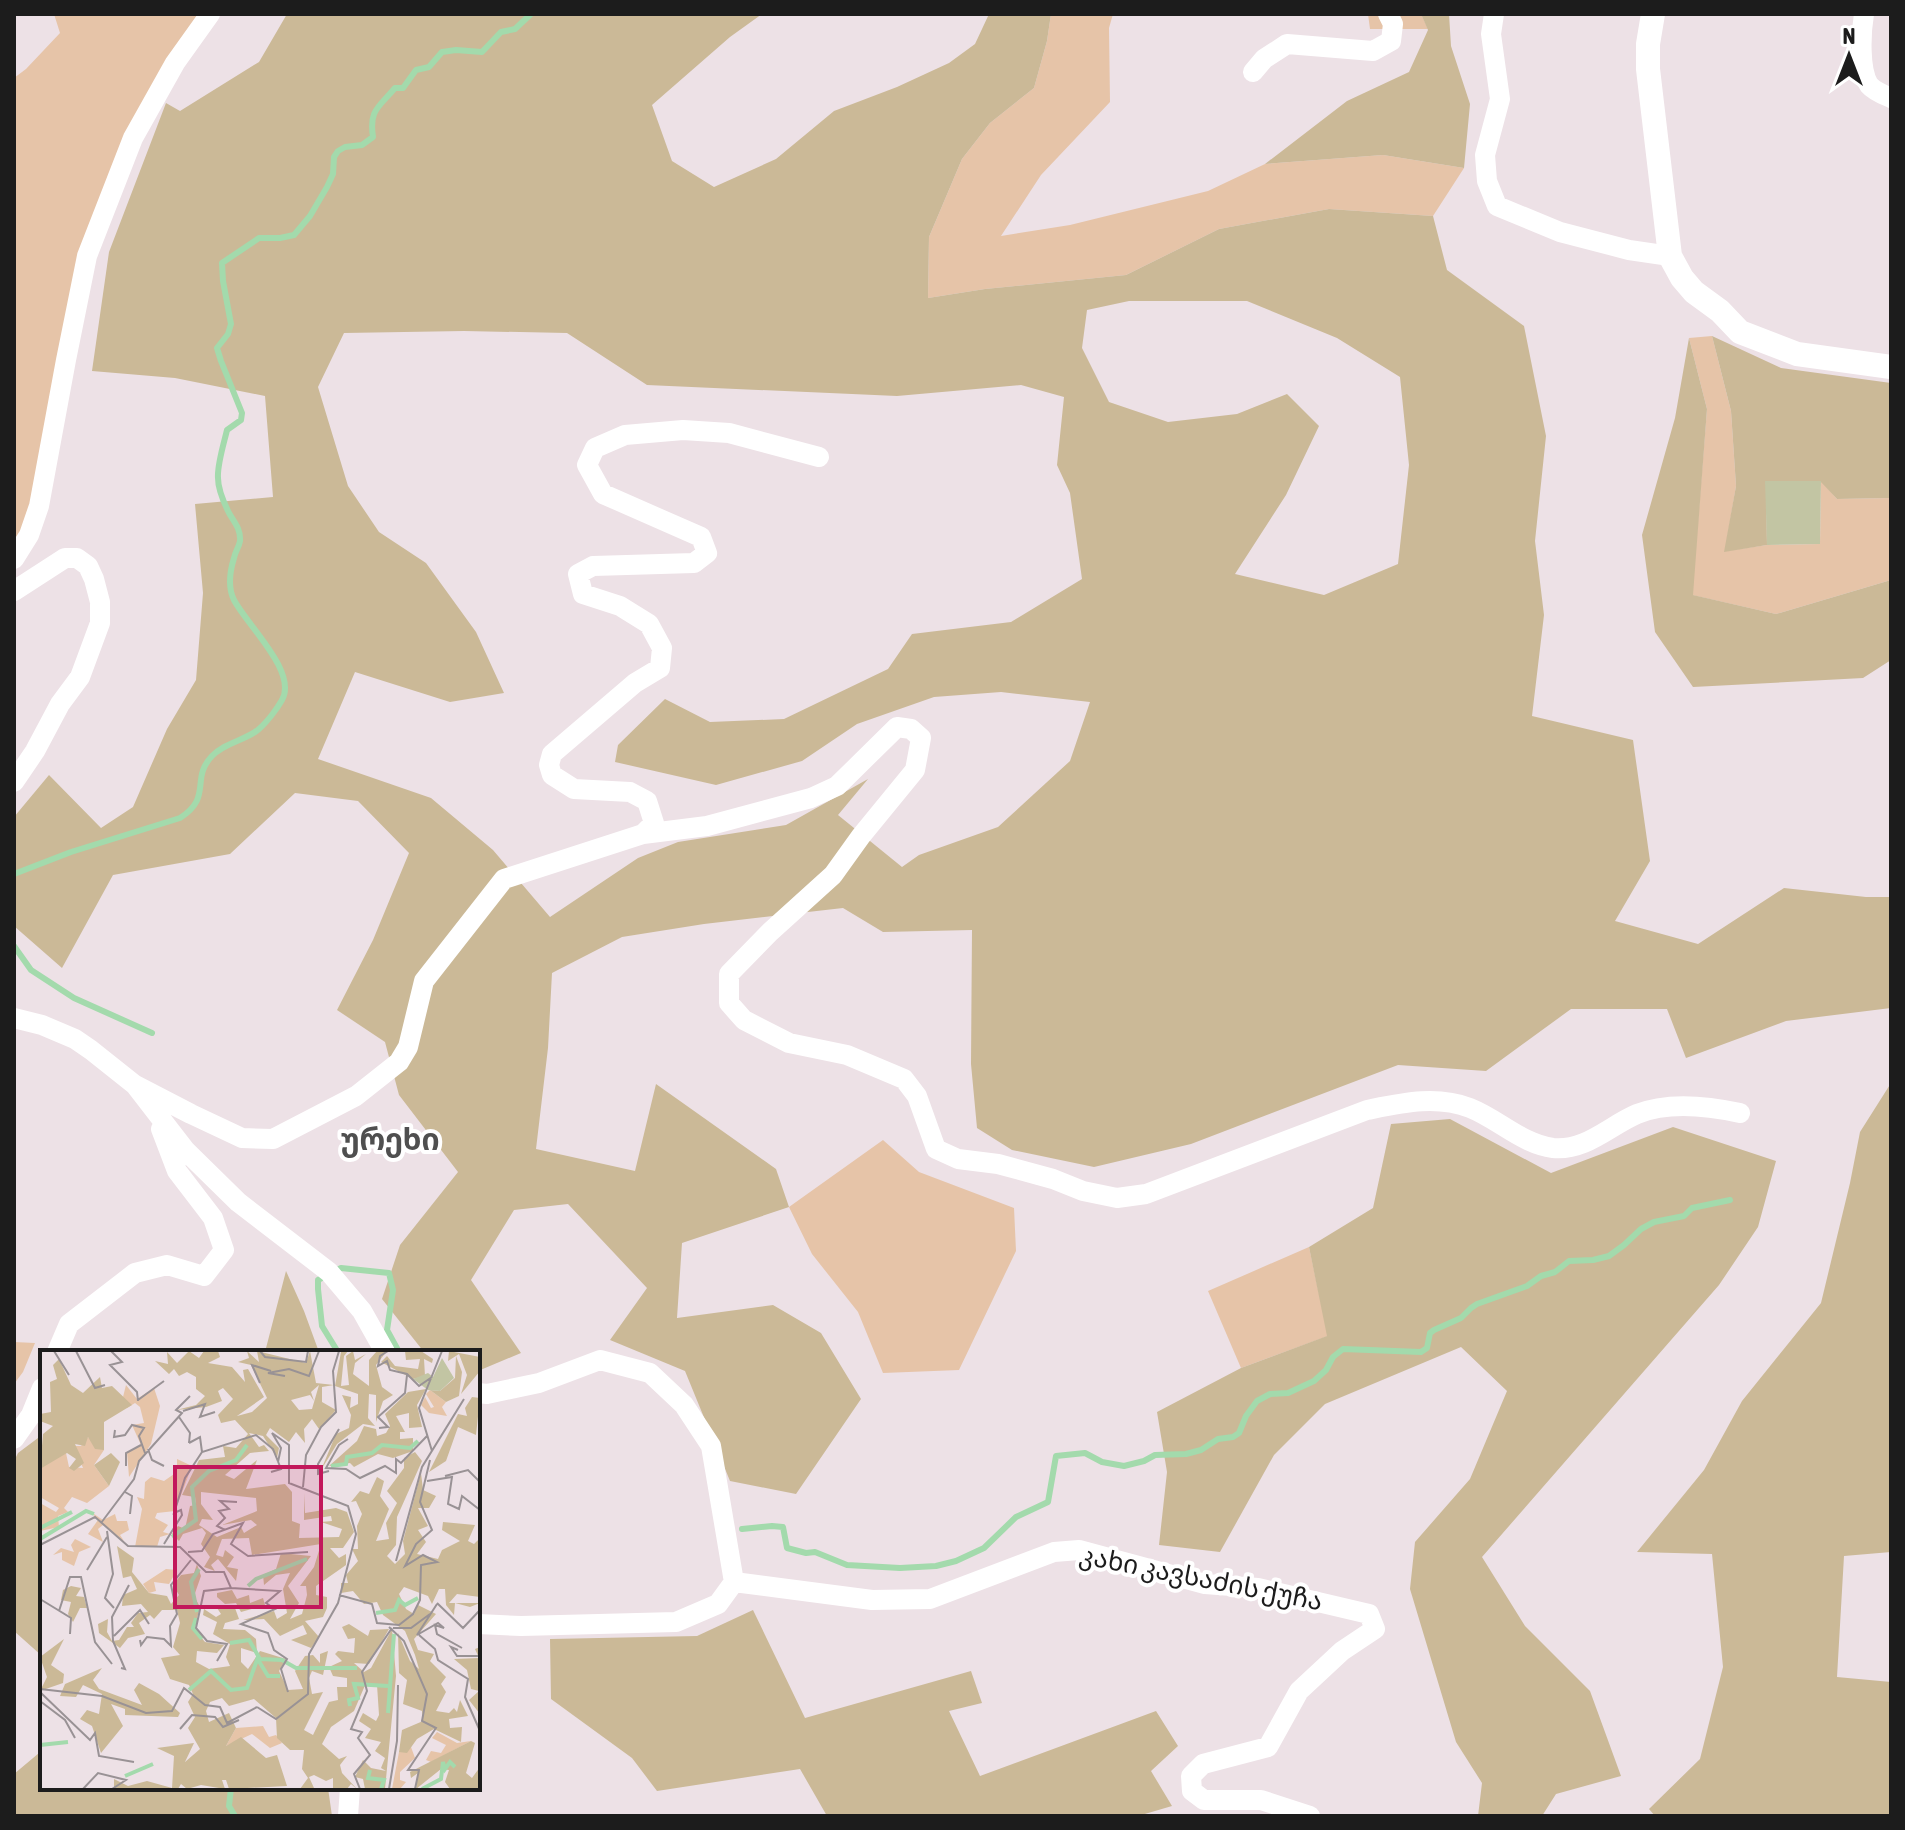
<svg xmlns="http://www.w3.org/2000/svg" width="1905" height="1830" viewBox="0 0 1905 1830" font-family="'Asap Condensed','Noto Sans Georgian',sans-serif">
<style>
.grass{fill:#e6c4a8}
.forest{fill:#cbb997;fill-rule:evenodd}
.cemetery{fill:#c2c5a3}
.lines{fill:none;stroke-linecap:round;stroke-linejoin:round}
.stream{stroke:#a3daac;stroke-width:6}
.minor{stroke:#fff;stroke-width:20}
.tertiary{stroke:#fff;stroke-width:24}
.labels{text-anchor:middle;dominant-baseline:central;stroke-width:8;stroke-linejoin:round;paint-order:stroke}
.street-label{font-size:26px;fill:#1c1c1c;stroke:#fff}
.quarter-label{font-size:30px;font-weight:bold;fill:#4f4f4f;stroke:#fff}
.inset-river{fill:none;stroke:#a3daac;stroke-width:4}
.inset-road{fill:none;stroke:#999295;stroke-width:2}
.view{fill:#c2185b;fill-opacity:0.15;stroke:#c2185b;stroke-width:4}
.inset-edge{fill:none;stroke:#1c1c1c;stroke-width:4}
</style>
<rect width="100%" height="100%" fill="#ede1e6"/>
<path class="grass" d="M54,14H210L175,63L87,256L49,457L14,559V297L16,294L14,292V78L26,69L60,33Z
M1051,14H1113L1109,28L1110,102L1041,175L1001,236L1070,225L1208,191L1265,164L1383,155L1464,168L1433,216L1329,209L1219,229L1126,275L985,289L928,298L929,237L962,159L990,123L1034,88L1047,41Z
M1368,14H1421L1428,29H1370Z
M1712,336L1731,411L1736,486L1725,551L1767,545L1820,544L1821,481L1837,499L1891,498V580L1776,614L1692,595L1707,409L1689,338Z
M883,1140L919,1172L1014,1208L1016,1251L959,1370L883,1373L858,1312L812,1254L789,1207Z
M1309,1247L1328,1336L1241,1368L1208,1291Z
M14,1342L35,1343L23,1372L14,1384Z"/>
<path class="forest" d="M287,14H762L730,37L652,105L672,161L714,187L776,159L834,111L897,87L949,63L975,44L989,14H1051L1047,41L1034,88L990,123L962,159L929,237L928,298L985,289L1126,275L1219,229L1329,209L1433,216L1447,270L1524,326L1546,436L1535,541L1544,615L1532,716L1633,740L1650,861L1615,921L1698,944L1784,888L1866,897H1891V1008L1786,1021L1686,1058L1667,1009H1571L1486,1071L1398,1065L1191,1144L1094,1167L1012,1150L977,1128L971,1064L972,930L883,932L843,908L704,924L622,937L552,973L548,1048L536,1149L635,1171L656,1084L776,1169L789,1207L682,1243L677,1318L773,1305L821,1333L861,1399L796,1494L730,1481L685,1371L610,1340L647,1288L568,1204L514,1210L471,1280L521,1353L478,1371V1352H424L382,1299L400,1245L458,1172L399,1095L385,1042L337,1010L373,940L409,853L358,801L295,793L230,854L113,875L62,968L14,926V817L49,775L101,828L133,807L167,729L196,680L203,593L195,504L273,497L265,396L175,378L92,371L109,252L166,103L180,111L259,62ZM1129,301H1247L1337,338L1400,377L1409,465L1398,564L1324,595L1235,574L1286,495L1319,426L1287,394L1237,414L1168,422L1109,402L1082,348L1087,310ZM464,331L567,333L647,385L897,396L1021,385L1064,397L1057,465L1070,493L1082,579L1011,622L912,634L888,669L784,719L710,722L665,699L618,745L615,762L716,785L802,761L857,724L934,697L1001,692L1090,702L1070,761L998,827L919,855L902,867L838,815L868,779L786,825L678,842L638,858L550,917L493,850L431,798L318,759L355,672L450,702L504,693L476,632L426,563L379,532L348,486L318,387L344,333Z
M1421,14H1449L1451,46L1470,104L1464,168L1383,155L1265,164L1347,101L1409,72L1428,30Z
M1712,336L1781,368L1891,383V498L1837,499L1820,481H1766L1767,545L1724,552L1736,486L1731,411Z
M1689,338L1707,409L1693,595L1776,614L1891,580V660L1863,678L1693,687L1655,632L1642,535L1675,418Z
M1891,1083V1552L1844,1556L1837,1677L1891,1682V1816H1655L1649,1809L1700,1759L1723,1667L1712,1554L1637,1552L1704,1470L1742,1401L1821,1303L1850,1183L1860,1132Z
M1450,1119L1551,1173L1673,1127L1776,1161L1758,1227L1719,1285L1482,1557L1525,1626L1590,1691L1621,1776L1556,1794L1542,1816H1478L1482,1783L1456,1742L1410,1589L1415,1542L1470,1479L1507,1391L1461,1347L1325,1404L1274,1455L1220,1552L1159,1545L1167,1472L1157,1412L1241,1368L1327,1336L1309,1247L1373,1208L1391,1124Z
M286,1271L304,1311L319,1352H265Z
M42,1435V1656L14,1631V1461L18,1453Z
M753,1610L805,1718L971,1671L982,1703L949,1711L980,1776L1156,1711L1178,1746L1151,1771L1172,1806L1138,1816H827L800,1769L657,1791L632,1758L551,1699L550,1639L697,1636Z
M42,1732V1788H328L332,1816H14V1774L39,1753Z"/>
<path class="cemetery" d="M1765,481H1821L1820,544L1767,545Z"/>
<g class="lines">
<path class="stream" d="M14,874L71,852L180,818C213,797 190,779 212,756C225,742 247,740 259,729C267,722 277,709 282,700C298,672 247,625 234,600C228,588 230,571 234,558C235,552 239,547 240,541C241,529 234,522 229,513C224,503 218,488 218,478C217,465 224,443 227,430L241,420L242,413L221,361L217,348L228,334L231,324L223,281L222,263L259,238H280L294,235L310,216L327,187L333,174L334,157L338,151L345,147L362,145L373,137C369,110 378,108 395,88H403L416,70L429,67L442,52L456,50L482,52L501,32L515,29L531,14
M14,946L31,970L74,998L152,1033
M338,1352L322,1326L318,1289V1280L341,1268L389,1273L393,1290L387,1330L399,1352
M742,1529L772,1526L783,1527L787,1548L806,1553L815,1552L847,1565L900,1568L936,1566L956,1561L984,1548L1016,1517L1048,1502L1056,1456L1085,1453L1102,1462L1124,1466L1144,1461L1155,1455L1186,1454L1201,1450L1218,1439L1233,1437L1239,1433L1246,1416L1257,1401L1270,1394L1288,1393L1314,1381L1326,1370L1333,1357L1343,1349L1421,1352L1427,1348L1430,1333L1434,1330L1461,1318L1471,1308L1477,1304L1527,1286L1541,1276L1555,1272L1569,1261L1593,1260L1609,1256L1624,1245L1641,1229L1654,1222L1684,1216L1692,1208L1730,1200
M231,1788L229,1806L235,1816"/>
<path class="minor" d="M1494,14L1491,34L1500,99L1485,155L1487,181L1497,206L1560,232L1629,250L1670,256
M1864,14C1861,32 1859,69 1869,85C1874,91 1884,95 1891,98
M1253,72L1264,59L1287,44L1373,51L1391,41L1393,24L1388,14
M14,559L29,535L39,506L66,360L87,256L133,138L175,63L210,14
M14,591L65,558H77L88,566L94,579L100,602V623L80,677L60,704L35,751L14,782
M643,834L707,826L811,798L837,786L897,727L911,729L921,738L915,770L861,836L833,875L770,932L729,974V1003L744,1020L789,1043L847,1055L904,1079L917,1096L936,1149L958,1159L998,1164L1053,1179L1083,1191L1117,1198L1146,1194L1367,1110C1402,1103 1436,1095 1470,1108C1498,1119 1522,1144 1553,1148C1586,1151 1609,1126 1637,1114C1669,1101 1708,1106 1740,1113
M14,1018L42,1025L75,1039L91,1050L135,1085L186,1151L238,1202L329,1272L362,1311L385,1352
M135,1085L191,1114L242,1138L273,1139L356,1096L399,1062L408,1047L424,981L504,879L643,834L654,823L647,801L630,792L574,789L552,775L549,765L552,754L635,683L660,668L662,648L649,624L620,606L583,594L578,574L593,566L694,563L707,553L701,537L603,494L587,465L595,448L625,435L683,430L729,433L819,457
M57,1352L69,1324L135,1273L167,1265L204,1276L224,1250L213,1218L177,1171L161,1129
M478,1393L487,1394L539,1383L600,1360L650,1373L684,1405L711,1446L734,1582L872,1600L930,1599L1054,1552L1079,1550L1205,1584L1258,1588L1369,1614L1375,1629L1342,1651L1299,1691L1268,1747L1203,1764L1191,1776L1192,1791L1204,1800H1261L1310,1816
M14,1439L31,1415L42,1388
M478,1624L521,1626L676,1622L718,1604L734,1582
M348,1816L350,1788"/>
<path class="tertiary" d="M1653,14L1648,44V69L1670,256L1682,278L1694,292L1720,311L1740,332L1797,354L1891,367"/>
</g>
<g class="labels">
<g class="street-label">
<text transform="translate(1201 1578) rotate(11)">კახი კავსაძის ქუჩა</text>
</g>
<g class="quarter-label">
<text x="390" y="1139">ურეხი</text>
</g>
</g>
<g transform="translate(40 1350)">
<rect width="440" height="440" fill="#ede1e6"/>
<path d="M86,35L97,49L114,38L120,56L111,94L89,127L87,102L101,95L92,75L104,73L100,57L95,53L87,58L82,51ZM390,40L406,52L402,57L407,66L389,63L381,55L385,47L391,58L394,57L386,44ZM48,87L64,100L54,115L69,136L47,153L32,147L24,158L28,162L18,166L19,177L0,181V153L16,162L19,158L0,147L2,115L26,103L29,117L43,118L34,96H41ZM137,109L152,116L135,161L117,163L115,168L128,175L123,182L130,184L120,187L117,197H95L102,159L97,147L104,149L105,132L111,127L124,131L137,122ZM51,162L63,170L75,164L77,171H87L89,180L80,185L84,191L63,175L58,179L63,192L48,184L58,170ZM35,189L51,197L39,202L34,216L22,210V202L13,205L21,198L34,202L31,195ZM126,219L137,220L129,234L114,232L116,241L109,243L103,234ZM223,376L229,387L236,385L242,393L230,398L212,384L186,396L196,378ZM397,382L417,393L431,391L391,412L386,410L391,401L401,403L406,395L392,388ZM371,397L375,408L360,422V430L366,432L360,439H352L359,402Z" fill="#e6c4a8"/>
<path d="M149,1L159,8L164,1H178L180,7L168,13L192,17L205,32L203,20L208,19L224,47L197,66L212,62L227,48L211,15L198,12L209,8L207,1L219,12L217,1L266,13L270,1L276,33L294,35L282,37V52L296,60L279,79L272,69L264,79L265,93L256,82L249,92L230,78L226,85L239,98L237,108L223,86L209,83L219,97L224,95L229,101L210,103L185,125L194,129L217,110L206,139L245,134L252,142V171L260,174L259,188L299,187L302,179L281,172L292,171L291,166L264,170V143L265,163L296,158L307,162L314,182L303,198H290L299,208L306,204V215L276,236V245L287,247V258L283,267L265,271L279,287L271,298L251,290L267,284L263,275L240,286L224,269L203,270L234,261L237,269L247,263L243,239L250,223L236,225L224,235L223,225L236,219L241,203L271,206L248,236L259,253L250,269L262,264L267,245L266,236H260L274,217L281,194L212,205L209,188L182,189L176,205L183,207L185,200L194,207L187,217L198,219L196,231L178,209L171,215L175,221L164,217L170,207L161,194L166,183L162,178L143,184L139,191L132,184L138,176L145,179L150,156L156,155L155,147L142,145L159,110L185,107L183,96L196,98L208,84L195,70L181,73L178,65L193,49L183,38L178,41L182,51L166,57L136,60L156,55L165,46L156,39V27L147,22L139,26L134,19L129,24L115,11L128,14L127,2L137,13ZM279,35L272,59L259,60L251,50L270,45L274,51L271,42ZM161,142L216,148L217,161L182,175L211,170L217,175L204,183L201,177L177,187L159,175L162,169L173,170L161,154ZM308,1L304,6L301,36L309,35L306,6L313,1L315,10L326,4L315,13L313,24L329,36V10L337,1H347L336,15L342,37L353,45L343,51L336,72V45L329,44L328,68L335,76L323,74L297,94L281,120L296,84L309,78L311,65L302,45L311,47L310,58L318,54V44L295,36L301,2ZM365,1H381L393,9L392,13L384,9L385,26L373,29L341,12L347,6L355,16L378,19L380,9L366,10ZM409,1L440,7V21L421,44L427,25L419,4L408,11ZM416,6L422,22L419,46L406,52L390,40L400,41L415,28ZM19,9L31,35L43,43L60,27L62,38L72,36L92,55L64,72V100L55,99L48,87L45,96L35,94L44,113L34,121L29,118L36,109L27,103L0,119L3,84L13,76L0,71V64L11,62L10,32L17,29L13,15ZM386,39L377,55L382,77L369,78V63L356,66L365,82H360V89L373,88V101L353,108L338,104L314,117L310,113L289,116L317,91L324,76L336,79L337,86L346,83L350,76L345,64L368,42ZM432,47L440,48L436,85L418,77L406,111L389,122L418,64L427,66L425,58ZM375,102L382,111L357,167L356,195L347,206L355,214L365,204L363,191L381,123L383,140L396,146L389,158H378L388,176L378,180L386,192L377,204L398,209L402,200L420,191L402,180L403,172L435,175L428,191L434,194L440,188V247L417,244L409,253H440L430,257L415,253L414,265L406,255L405,239H399L392,254L388,246L364,237L359,244L366,259L374,264L378,255L396,264L374,289L378,300L394,304L390,311L406,327L401,334L406,342L396,361L409,363L414,358L417,362L420,350L428,366L409,369L410,378L422,377L421,392L394,379L377,389L367,403L359,402L362,380L383,371L382,361L363,354L367,330L359,323L358,283L370,311L379,319L375,305L365,281L343,265L337,252L324,254L313,241L301,243V233H308L306,225L318,211L312,199H318L317,176L322,164L316,151L311,152L320,141L329,144L337,127L344,131L340,146L349,159L336,191L349,189L346,173L357,153L347,141L364,118V108ZM71,103L80,112L69,136L54,115ZM77,196L94,208L92,222L109,243L127,246L131,254L139,245L133,235L141,225L154,223L157,214L161,226L154,246L160,257L154,279L165,292L184,295L177,303L157,301L156,312L169,319L190,316L186,307L190,294L173,284L177,272L163,265L164,259L176,267L181,264L175,255L195,258L199,269L185,273L183,279L205,280L216,289L217,303L201,298V312L208,319L220,301L246,309L239,321L248,340L263,339L255,321L265,306L273,305L280,313V304L288,301L283,325L272,321L269,328L272,344L283,342L264,380L273,385L289,352L298,350L297,337H307V328L293,326L289,317L302,311L295,304L298,301L314,303L315,288L308,289L302,277L309,274L328,286L330,280L349,279L329,314L314,313L324,322L331,318L352,279L356,326L345,439H325L323,429L315,427L323,410L331,418L346,421L341,418L345,408L335,401L341,392L325,388L331,379L319,371L323,363L336,371L339,365L337,335L326,333L314,361L291,377L282,394L299,409L307,406L300,415L302,423L317,439L311,434L307,439L293,438V428L286,431L274,425L269,427L274,438L284,439H260L268,428L262,419L264,400H250L237,388L236,368L214,349L189,356L182,348L170,352L166,361L169,372L189,363L196,378L186,396L201,387L226,408L237,405L247,436L189,439L186,430H182L185,439L161,435L147,439L141,434L138,439L74,438V429L88,436L107,431L132,438L134,406L117,398L154,393L145,412L160,399L148,378L155,367L148,352L153,344L149,335L130,329L121,308L140,305L133,297L140,273L137,260H122L114,269L110,265L99,273L105,284L88,288L80,298L59,283L58,274L68,269L67,282L72,291L79,290L87,277H94L91,273L98,263L108,262L101,254L82,256L83,245L97,239L91,226L83,228ZM31,236L41,238L36,246L44,247L47,258H40L33,272L28,264L31,252L21,250L23,240ZM192,240L197,249L209,245L210,253L223,248L225,255L201,262L196,253L185,254L177,247V243ZM24,289L11,315L24,324L23,333L0,341L7,327L0,307ZM440,297V364L429,350L439,341L431,339L427,320L414,309L439,308L435,299ZM62,318L53,330L59,339L102,355L94,340L99,333L119,344L140,363L138,367L85,365V359L71,354L83,376L61,403L52,376L40,369L47,360L59,364L62,344L43,335L36,347L20,346L25,334ZM431,391L435,393L426,423L432,428L440,417V439H410L405,432L409,420L401,419L376,439L378,423L371,428L370,422Z" fill="#cbb997" fill-rule="evenodd"/>
<path d="M402,8L414,28L400,41L388,40L373,29L388,23L393,27Z" fill="#c2c5a3"/>
<path class="inset-river" d="M291,116L306,114L307,107L332,103L342,95L370,98L378,91M0,178L32,162M132,187L156,170L152,137L169,121L196,110L207,95M0,189L46,161L54,164M208,236L216,229L267,209M157,262L151,232L159,219M336,263L355,260L359,250L365,255L378,248M156,268L153,278L162,289M190,293L209,290L220,309L242,310L256,318H317M217,308L228,326H240M149,340L171,321L191,340L207,338L218,307M310,356L309,350L318,348L314,334L348,336M348,363L354,284M0,395L28,392M330,420L328,428L344,430L341,439M85,426L113,414M382,439L401,429L403,412L405,419L410,412L415,417"/>
<path class="inset-road" d="M14,1L29,25M36,1L55,38L65,35M71,1L82,12L70,15L97,42L98,51M220,1L225,7L266,12L268,1M348,1L340,6L338,16L347,11L350,20L367,24L379,36L392,27M245,26L228,23L249,19L269,26L279,1M220,33L212,15L231,21M98,50L124,31M143,61L165,54L160,67L175,62M139,67L150,83L149,93M339,78L348,77L338,67L365,43L367,25M75,80L74,87L85,85L92,75L104,78L99,86L105,103M308,89L299,95L286,118L306,119L320,128L345,116L356,123V109L361,113L387,86M149,93L160,87L162,102M108,99L112,110L124,116M392,101L379,58L402,1M86,116V103L101,95M289,121L278,124V114L299,79M405,126L428,120L440,132M387,131L412,127L408,154L419,159L422,146L440,160M263,137L266,105L281,77L296,62L293,21L299,1M85,142L92,146L90,164M61,173L94,129L99,111L142,63L136,60L150,46M185,180L177,176L185,168L179,161L189,159L180,151L197,152M67,181L73,224L65,248L74,258M124,194L142,165L141,160L134,163L145,128L162,102L216,85L233,99L241,119L231,122M0,195L55,167L88,196L140,197L166,222H184L191,238L240,241L226,253L235,259L201,274L228,283L234,300L247,309L241,319L248,342M148,202L162,201L173,184L203,173L191,194L208,206L268,202M356,211L382,117L424,49M47,220L67,187M299,245L332,254L337,273L359,275L373,264L380,250L381,215L397,212L383,205L365,216L376,194L392,180L380,152L390,110M0,249L31,268L30,284M397,253L423,278L440,260M397,254L377,285L398,273L404,278L395,275L397,284L422,298M19,261L30,227H41L55,292L72,314M349,277L364,291L387,344L382,371L396,378L368,420H379L375,439M353,278H371L390,264M379,285L395,299L398,310L428,329L425,347L440,381M74,286L100,260L109,274M100,290L101,295L107,287L124,289L131,296L130,276L137,264L131,235L151,210M418,300L411,297L417,306H440M177,311L187,294L167,291L156,278L164,241L191,238M81,318L85,319L73,291L72,267L89,235M0,339L62,346L106,363L132,361L144,338L165,355L180,357L187,373L217,357M0,342L50,390L55,383L59,406L94,412M0,351L25,370L35,388M217,357L236,369L268,344L269,304L298,253L316,184L308,156L249,133V95L232,83L241,98L238,112M140,379L152,365L175,367L183,377L199,370M25,439H43L58,423L86,430L72,439M320,439L314,424L330,405L318,388L322,382L311,379L327,341L322,322L352,278M349,439L357,391L358,335"/>
<path class="view" d="M135,117H281V257H135Z"/>
<rect width="440" height="440" class="inset-edge"/>
</g>
<rect width="1905" height="1830" fill="none" stroke="#1c1c1c" stroke-width="32"/>
<g transform="translate(1849 56)" stroke="#ffffff" stroke-width="6" paint-order="stroke">
<path d="M0-6L14 30L0 20L-14 30Z" fill="#1c1c1c"/>
<text y="-12" font-size="22" font-weight="bold" text-anchor="middle" fill="#1c1c1c">N</text>
</g>
</svg>
